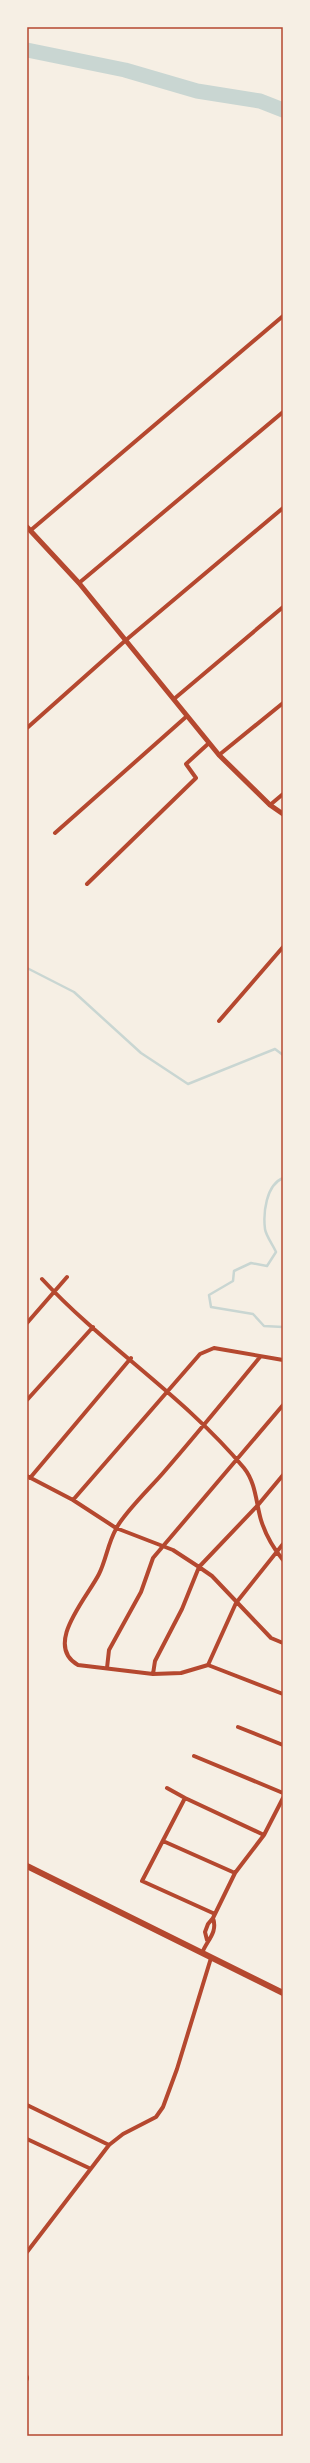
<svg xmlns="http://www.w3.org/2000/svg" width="310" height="2463" viewBox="0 0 310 2463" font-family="'PT Sans Narrow',sans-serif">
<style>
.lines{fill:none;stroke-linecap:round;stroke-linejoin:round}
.stream{stroke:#c9d6d2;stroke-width:2.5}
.river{stroke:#c9d6d2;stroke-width:15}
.minor{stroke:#b5482f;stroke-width:4}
.tertiary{stroke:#b5482f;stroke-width:5}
.secondary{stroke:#b5482f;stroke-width:6}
.neatline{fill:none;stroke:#b5482f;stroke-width:1.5}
</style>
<rect width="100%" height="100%" fill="#f6efe4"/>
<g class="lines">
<path class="stream" d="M27,968L74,992L141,1053L188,1084L275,1049L283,1055
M283,1178C266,1185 263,1213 265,1229C266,1236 273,1245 276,1252L267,1266L251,1263L234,1271L233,1281L209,1295L211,1307L253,1314L264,1326L283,1327"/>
<path class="river" d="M27,50L125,70L197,91L260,101L283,110"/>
<path class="minor" d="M31,530L283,316
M79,583L283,412
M174,699L283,607
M27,728L126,640L283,508
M219,755L283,703
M270,805L283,794
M55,833L187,716
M87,884L196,778L186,764L209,743
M219,1021L283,947
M42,1279C105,1347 185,1397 244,1468C256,1483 256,1503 261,1520C265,1533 274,1549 283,1560
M27,1323L67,1277
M260,1357C228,1396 196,1435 163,1473C151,1487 123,1514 116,1529C108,1543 106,1560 99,1574C87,1598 43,1645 78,1665L153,1674L181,1673L208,1665L283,1694
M27,1400L93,1327
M27,1476L73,1500L116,1528L173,1550L199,1567L212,1576L271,1638L283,1643
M30,1478L131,1358
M73,1500L200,1354L214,1348L283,1360
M208,1665L236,1603L283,1544
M107,1668L109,1650L141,1592L153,1558L283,1405
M153,1674L155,1661L182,1609L199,1567L258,1505L283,1475
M238,1727L283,1745
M194,1756L283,1793
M167,1788L185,1798L264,1835
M185,1798L142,1881L215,1914
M163,1841L235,1873
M207,1940L205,1932L208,1924L213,1918L235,1873L264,1835L283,1798
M202,1953C207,1940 218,1933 213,1918
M27,2105L109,2145
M27,2139L89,2168
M27,2252L109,2145L123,2134L156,2117L163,2107L177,2069L211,1958
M27,2377V2379"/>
<path class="tertiary" d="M27,527L79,583L219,755L270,805L283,814"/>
<path class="secondary" d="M27,1866L283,1993"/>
</g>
<rect width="310" height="2463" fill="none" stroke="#f6efe4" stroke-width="56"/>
<rect x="28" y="28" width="254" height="2407" class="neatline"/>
</svg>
